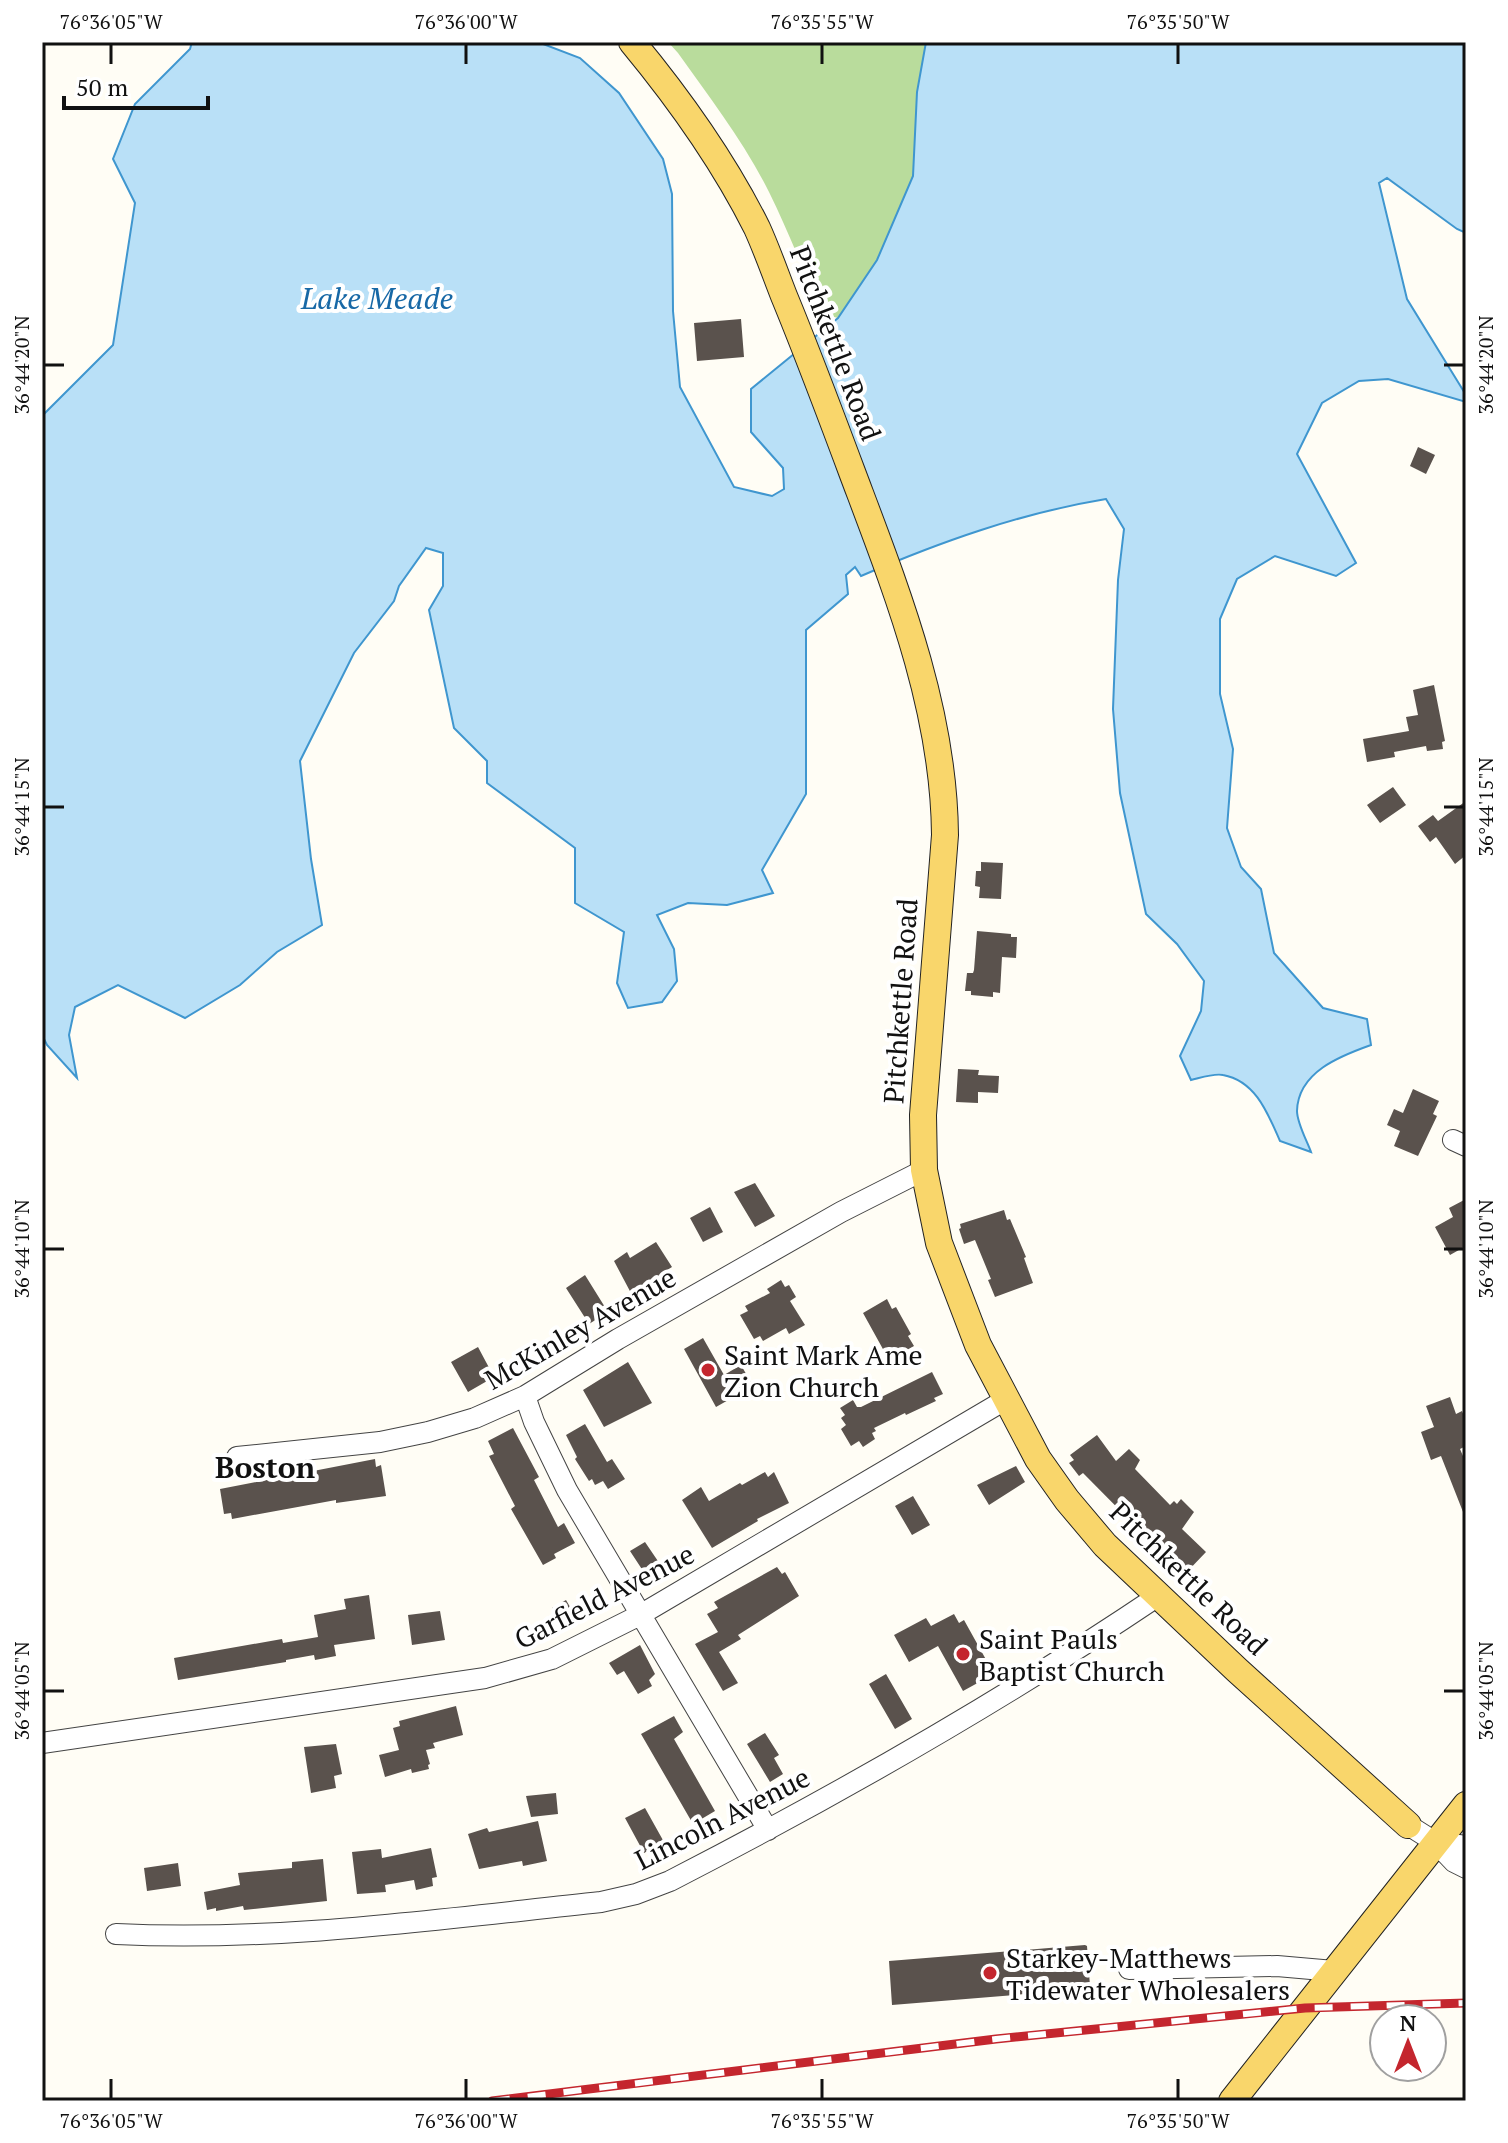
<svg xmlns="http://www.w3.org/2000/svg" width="1508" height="2143" viewBox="0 0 1508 2143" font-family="'PT Serif',serif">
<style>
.forest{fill:#b9dc9c}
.water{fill:#b9e0f7;stroke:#3f96cf;stroke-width:2}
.building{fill:#5a524d}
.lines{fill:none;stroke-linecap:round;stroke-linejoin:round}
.minor-casing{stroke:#444;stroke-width:22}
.major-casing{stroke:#222;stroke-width:28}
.minor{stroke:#fff;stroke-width:20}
.major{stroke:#f9d66b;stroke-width:26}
.rail-casing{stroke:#c4262e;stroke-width:9}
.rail{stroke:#fff;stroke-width:6;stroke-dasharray:18;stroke-linecap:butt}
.ticks{fill:none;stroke:#111;stroke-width:3}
.poi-dot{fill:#c4262e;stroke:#fff;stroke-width:3}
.labels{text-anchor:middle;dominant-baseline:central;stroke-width:8;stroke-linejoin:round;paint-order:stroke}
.street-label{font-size:28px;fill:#111;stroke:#fff}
.poi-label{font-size:28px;fill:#111;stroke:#fff;text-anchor:start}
.water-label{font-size:30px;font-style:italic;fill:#1768a6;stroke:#fff}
.neighbourhood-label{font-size:30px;font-weight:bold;fill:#111;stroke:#fff}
.neatline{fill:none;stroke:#111;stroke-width:3}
.ticks-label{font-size:20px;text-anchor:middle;fill:#111}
</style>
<rect width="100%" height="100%" fill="#fffdf5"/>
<path class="forest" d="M668,42H926L917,92L913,176L877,260L838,318L826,315C804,275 789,232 769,192C744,142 710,98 678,53Z"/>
<path class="water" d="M192,42H538L580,58L619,93L663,159L672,194L673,311L680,387L734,487L772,496L784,489L783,468L751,432V389L838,318L877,260L913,176L917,92L926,42H1466V233L1457,229L1387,178L1379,183L1407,299L1466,395V402L1388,379L1359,381L1322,403L1297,454L1356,563L1336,576L1275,556L1237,579L1220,619V694L1233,749L1227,828L1241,867L1261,889L1274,953L1323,1008L1367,1019L1371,1045C1340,1056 1298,1072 1297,1111C1297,1123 1307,1141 1311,1152L1280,1141C1268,1114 1256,1081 1223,1075C1214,1073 1200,1078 1191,1080L1180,1056L1201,1011L1204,981L1177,944L1146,914L1120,793L1113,709L1118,580L1124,529L1106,499C1021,513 940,542 861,576L855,567L846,575L848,594L806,630V794L762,870L773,893L727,905L688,903L657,915L674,949L677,981L662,1002L628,1008L617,983L624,932L575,903V848L487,783V761L454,728L429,610L443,586V553L426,548L399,586L394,601L354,653L300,761L311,859L322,925L277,952L240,985L185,1018L118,985L75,1007L69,1035L77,1078L47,1045L42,1035V416L113,345L135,203L113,159L135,104L190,49Z"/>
<path class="building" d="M741,319L744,357L697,361L694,323Z
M1418,447L1435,455L1426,474L1410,466Z
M1434,685L1445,741L1442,742L1443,749L1427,751L1426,746L1394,752L1395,757L1367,762L1363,739L1409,731L1406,717L1418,715L1413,690Z
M1393,787L1406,805L1380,823L1367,805Z
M1466,801V855L1455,864L1436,837L1430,842L1418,826L1433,815L1438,821Z
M981,862L1003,863L1001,899L979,898L980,887L975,886L976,871H981Z
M977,931L1011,934V937H1017L1016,958L1002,957L1000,993L993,992V997L971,995V991H965L967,973H973L974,970Z
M958,1069L979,1070L978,1075L999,1076L998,1093L978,1092V1103L956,1102Z
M1413,1089L1439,1101L1433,1114L1437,1116L1418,1156L1394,1146L1400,1131L1387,1125L1394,1109L1403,1113Z
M755,1183L775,1216L755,1227L734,1192Z
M1466,1199V1246L1450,1255L1435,1227L1453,1217L1449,1208Z
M710,1207L723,1232L703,1242L690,1218Z
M1004,1210L1007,1220L1010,1219L1026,1257L1024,1258L1033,1283L995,1297L988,1280L991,1279L975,1240L964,1244L959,1229L961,1228L960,1224Z
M656,1242L672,1267L659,1275L661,1278L632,1295L614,1261L627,1252L630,1258Z
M585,1275L608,1312L589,1324L566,1288Z
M781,1280L785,1287L789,1285L796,1297L790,1301L805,1325L789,1334L786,1328L763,1341L760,1336L754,1339L740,1315L748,1311L745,1306L770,1293L767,1289Z
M887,1299L892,1309L896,1307L911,1334L908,1336L914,1346L889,1360L863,1313Z
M703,1338L724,1375L741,1365L753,1386L716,1407L684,1349Z
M478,1347L494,1377L468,1392L451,1362Z
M628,1362L652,1403L604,1427L583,1390Z
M932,1372L943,1394L934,1398L936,1401L906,1415L905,1413L874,1428L876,1431L872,1433L875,1439L863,1447L859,1441L851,1446L841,1429L846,1425L841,1418L845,1415L840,1408L853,1400L857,1407H861Z
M1450,1397L1456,1414L1462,1411L1466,1421V1446L1460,1449L1466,1463L1465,1517L1441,1456L1431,1460L1421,1432L1434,1427L1426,1406Z
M585,1424L607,1462L612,1459L625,1479L608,1489L603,1481L595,1485L592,1479L589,1481L575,1459L577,1457L566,1435Z
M513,1428L539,1477L534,1480L558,1527L564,1523L575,1543L554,1554L556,1558L543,1565L511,1509L515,1506L489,1456L494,1454L488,1441Z
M1097,1435L1116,1461L1129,1449L1140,1460L1135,1469L1170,1505L1174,1501L1177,1504L1181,1499L1194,1512L1182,1529L1206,1552L1184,1575L1083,1473L1079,1476L1069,1463L1074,1460L1070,1455Z
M375,1459L376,1467L381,1465L386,1496L336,1503V1500L232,1519L231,1513L224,1514L220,1489Z
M1016,1466L1025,1482L989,1505L977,1485Z
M765,1472L768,1477L774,1472L789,1503L757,1519L758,1521L712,1548L682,1500L701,1487L709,1501L740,1483L742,1485Z
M913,1496L930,1525L912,1535L895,1506Z
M645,1542L664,1570L649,1580L630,1551Z
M777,1567L782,1574L785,1572L799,1596L738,1635L741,1639L719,1652L738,1683L723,1691L695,1644L718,1632L707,1614L718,1608L714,1602Z
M369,1595L375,1639L334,1645L336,1656L315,1660L314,1655L286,1660V1662L178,1680L174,1658L282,1639L283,1643L318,1637L314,1615L346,1609L344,1599Z
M566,1600L577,1619L564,1626L552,1608Z
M440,1611L445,1640L412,1645L408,1615Z
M954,1614L959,1623L964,1620L994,1674L963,1691L938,1646L909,1662L894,1635L926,1618L931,1626Z
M640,1645L655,1674L649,1680L652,1686L638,1694L624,1671L617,1675L609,1663Z
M886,1674L912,1719L895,1729L869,1684Z
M456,1706L463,1735L433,1743L435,1748L426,1750L430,1764L428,1765L429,1769L412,1773L411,1769L385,1777L379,1755L399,1750L393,1728L400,1726L399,1721Z
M674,1716L683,1732L674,1739L715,1811L693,1824L641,1734Z
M765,1733L779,1755L774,1758L783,1774L770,1782L747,1744Z
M336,1744L342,1774L334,1776L336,1788L311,1793L304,1747Z
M556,1793L558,1814L531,1817L526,1796Z
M645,1808L664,1842L644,1853L625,1818Z
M538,1821L547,1861L523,1866L522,1861L479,1869L468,1834L487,1828L489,1832Z
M431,1848L437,1877L432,1878L433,1886L416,1890L414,1880L385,1885L386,1892L357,1894L352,1852L381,1849L382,1858Z
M323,1859L327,1901L244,1910L243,1906L216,1911V1908L207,1910L204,1892L240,1885L238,1873L292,1868V1862Z
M178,1863L181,1886L147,1891L144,1868Z
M1085,1945L1087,1946L1090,1986H1086L1087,1989L892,2005L889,1961Z"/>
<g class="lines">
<g class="minor-casing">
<path id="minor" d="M1453,1140L1466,1146
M525,1396L534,1422L567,1490L768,1830
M237,1457L380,1442L428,1432L475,1418L525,1396L618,1339L841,1212L924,1170
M42,1743L485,1678L552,1659L640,1615L1005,1400
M1408,1825L1435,1842L1454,1862L1466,1868
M1435,1842L1466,1846
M116,1934C278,1942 440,1919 601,1902L636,1894L670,1881C837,1795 1002,1701 1158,1596
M1129,1969L1277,1966L1334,1971"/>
</g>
<g class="major-casing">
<path id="major" d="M632,42C680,100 723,160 757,228C767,250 775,273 784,296C808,354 830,413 852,472C896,589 944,708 945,835L923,1115L924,1170L939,1243L978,1345L1038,1459L1067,1500L1105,1545L1237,1670L1408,1825
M1232,2101L1466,1805"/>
</g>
<use href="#minor" class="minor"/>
<use href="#major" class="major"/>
<g class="rail-casing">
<path id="rail" d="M492,2101L996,2039L1305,2008L1466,2003"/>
</g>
<use href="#rail" class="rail"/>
</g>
<path class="ticks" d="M111,44V64M466,44V64M822,44V64M1178,44V64M44,365H64M1444,365H1464M44,807H64M1444,807H1464M44,1249H64M1444,1249H1464M44,1691H64M1444,1691H1464M111,2079V2099M466,2079V2099M822,2079V2099M1178,2079V2099"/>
<g class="poi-dot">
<circle cx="708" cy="1370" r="8"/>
<circle cx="963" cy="1654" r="8"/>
<circle cx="990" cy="1973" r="8"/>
</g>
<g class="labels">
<g class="street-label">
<text transform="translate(836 343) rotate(69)">Pitchkettle Road</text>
<text transform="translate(900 1001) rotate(-86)">Pitchkettle Road</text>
<text transform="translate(580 1328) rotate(-30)">McKinley Avenue</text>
<text transform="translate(1189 1578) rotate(44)">Pitchkettle Road</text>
<text transform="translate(604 1596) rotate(-27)">Garfield Avenue</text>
<text transform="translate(722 1818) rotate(-27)">Lincoln Avenue</text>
</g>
<g class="poi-label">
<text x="724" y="1354">Saint Mark Ame<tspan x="724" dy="32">Zion Church</tspan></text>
<text x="979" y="1638">Saint Pauls<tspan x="979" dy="32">Baptist Church</tspan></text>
<text x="1006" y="1957">Starkey-Matthews<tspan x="1006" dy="32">Tidewater Wholesalers</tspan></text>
</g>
<g class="water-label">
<text x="377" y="298">Lake Meade</text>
</g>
<g class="neighbourhood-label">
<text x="265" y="1467">Boston</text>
</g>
</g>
<rect width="1508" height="2143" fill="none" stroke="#ffffff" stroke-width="88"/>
<g transform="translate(1408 2043)"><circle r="38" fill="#ffffff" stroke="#a0a0a0" stroke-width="2"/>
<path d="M0-6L14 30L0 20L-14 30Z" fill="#c4262e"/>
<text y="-12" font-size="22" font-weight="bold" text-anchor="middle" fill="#111111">N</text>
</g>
<path d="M64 96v12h144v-12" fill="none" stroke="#111111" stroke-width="4"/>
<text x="76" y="96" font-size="24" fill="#111111" stroke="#ffffff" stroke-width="6" paint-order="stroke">50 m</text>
<rect x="44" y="44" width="1420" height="2055" class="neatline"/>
<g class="ticks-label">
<text x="111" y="29">76°36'05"W</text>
<text x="466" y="29">76°36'00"W</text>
<text x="822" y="29">76°35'55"W</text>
<text x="1178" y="29">76°35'50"W</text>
<text transform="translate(22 365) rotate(-90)" y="7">36°44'20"N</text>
<text transform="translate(1486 365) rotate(-90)" y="7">36°44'20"N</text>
<text transform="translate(22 807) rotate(-90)" y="7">36°44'15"N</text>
<text transform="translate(1486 807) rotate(-90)" y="7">36°44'15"N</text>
<text transform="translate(22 1249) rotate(-90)" y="7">36°44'10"N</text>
<text transform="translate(1486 1249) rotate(-90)" y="7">36°44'10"N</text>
<text transform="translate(22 1691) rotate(-90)" y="7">36°44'05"N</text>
<text transform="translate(1486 1691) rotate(-90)" y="7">36°44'05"N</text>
<text x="111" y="2128">76°36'05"W</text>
<text x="466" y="2128">76°36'00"W</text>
<text x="822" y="2128">76°35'55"W</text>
<text x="1178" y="2128">76°35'50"W</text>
</g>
</svg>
